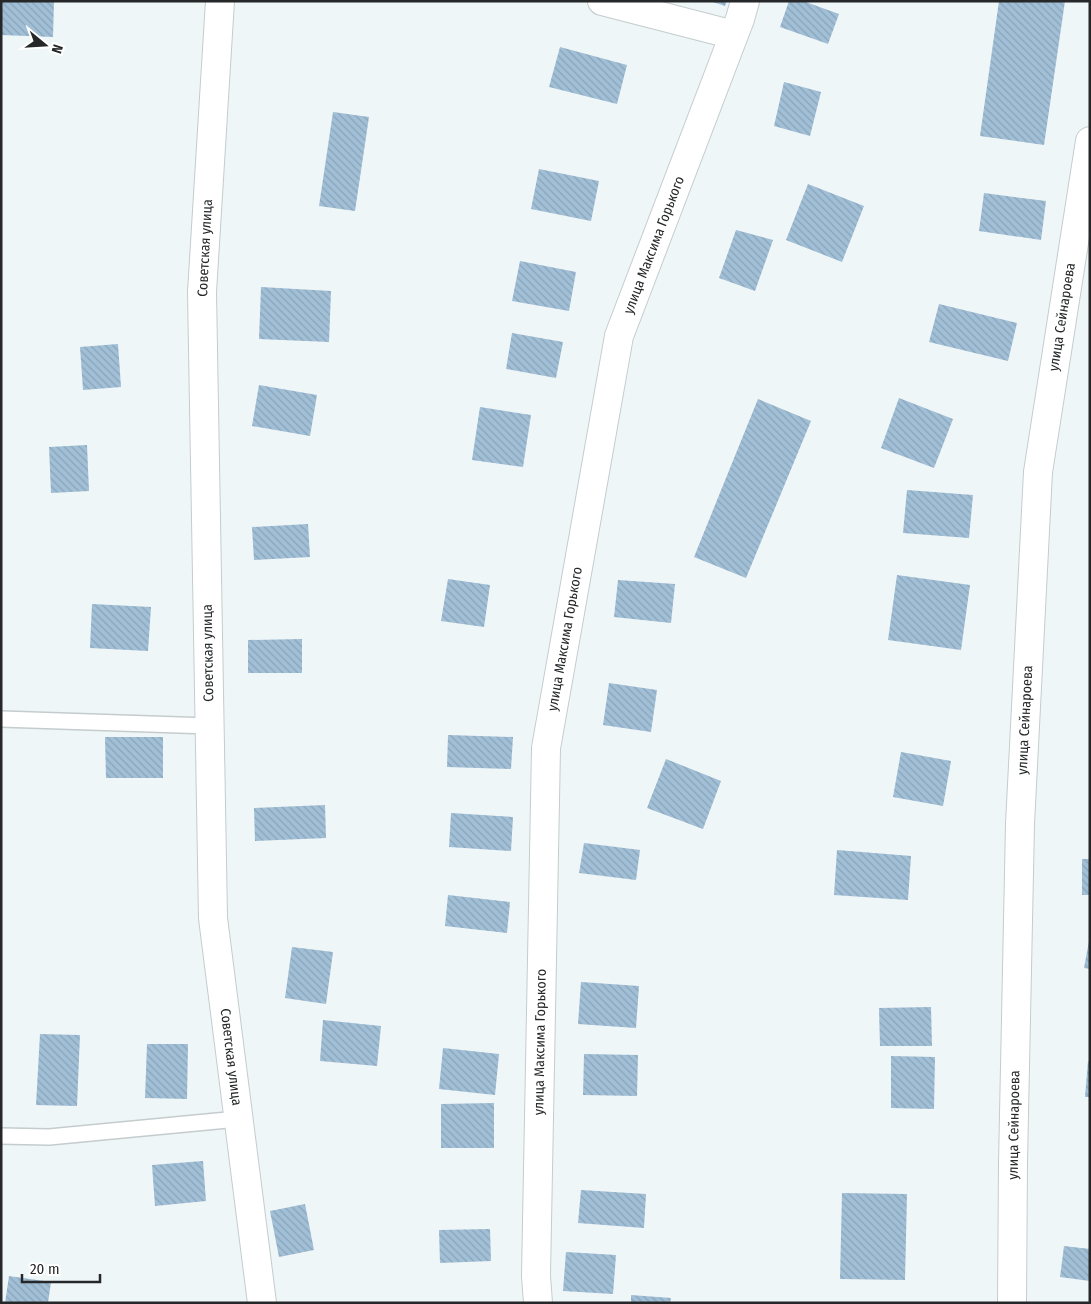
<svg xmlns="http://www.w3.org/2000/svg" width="1091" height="1304" viewBox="0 0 1091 1304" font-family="'Fira Sans Condensed',sans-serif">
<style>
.building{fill:url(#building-back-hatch)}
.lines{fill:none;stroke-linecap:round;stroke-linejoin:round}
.service-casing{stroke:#c5cccd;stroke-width:18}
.minor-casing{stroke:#c5cccd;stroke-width:30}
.service{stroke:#fff;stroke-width:15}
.minor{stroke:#fff;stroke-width:28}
.labels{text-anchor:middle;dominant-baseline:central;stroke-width:5;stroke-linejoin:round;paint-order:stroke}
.street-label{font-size:14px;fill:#252728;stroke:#fff}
</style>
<defs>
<pattern id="building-back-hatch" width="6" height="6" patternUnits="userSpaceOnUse" patternTransform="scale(1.25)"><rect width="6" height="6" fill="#a1bfd6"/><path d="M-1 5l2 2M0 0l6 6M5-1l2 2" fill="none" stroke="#8aa4b8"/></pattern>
</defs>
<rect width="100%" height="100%" fill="#eff6f8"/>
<path class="building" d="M1,1H54L53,37L1,35Z
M710,1H727L725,6Z
M789,1H803L839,14L828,44L780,27Z
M999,1H1065L1044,145L980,136Z
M560,47L627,65L617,104L549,87Z
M784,82L821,92L810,136L774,126Z
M333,112L369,117L355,211L319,206Z
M539,169L599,181L591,221L531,209Z
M808,184L864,206L842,262L786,240Z
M984,193L1046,201L1041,240L979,231Z
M736,230L773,240L755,291L719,278Z
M520,261L576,272L569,311L512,301Z
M261,287L331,291L329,342L259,339Z
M939,304L1017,323L1008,361L929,342Z
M512,333L563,342L556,378L506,369Z
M118,344L121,387L83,390L80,347Z
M259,385L317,395L310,436L252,426Z
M899,398L953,419L934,468L881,448Z
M758,399L811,421L746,578L694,557Z
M480,407L531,415L523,467L472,460Z
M87,445L89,491L51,493L49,447Z
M907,490L973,495L969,538L903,533Z
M308,524L310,557L254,560L252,527Z
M897,575L970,585L961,650L888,640Z
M448,579L490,585L484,627L441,621Z
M618,580L675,584L671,623L614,617Z
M92,604L151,607L148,651L90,648Z
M302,639V673H248V640Z
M609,683L657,690L651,732L603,725Z
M448,735L513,737L511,769L447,767Z
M105,737H163V778H106Z
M901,752L951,761L943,806L893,797Z
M666,759L721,781L703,829L647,808Z
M325,805L326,838L255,841L254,808Z
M451,813L513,817L511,851L449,847Z
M584,843L640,850L636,880L579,873Z
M837,850L911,856L908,900L834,895Z
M1082,859H1090V895H1082Z
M448,895L510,902L507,933L445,926Z
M1089,941H1090V969L1084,968Z
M292,947L333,952L326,1004L285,998Z
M581,982L639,986L636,1028L578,1024Z
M931,1007L932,1046H880L879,1008Z
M323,1020L381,1026L377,1066L320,1061Z
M40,1034L80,1035L77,1106L36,1105Z
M147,1044H188L187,1099L145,1098Z
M443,1048L499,1054L495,1095L439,1089Z
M584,1054L638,1055L637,1096L583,1095Z
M891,1056L935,1057L934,1109L891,1108Z
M1088,1061L1090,1062V1097H1085Z
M494,1103V1148H441V1104Z
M203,1161L206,1201L155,1206L152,1165Z
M581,1190L646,1194L644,1228L578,1223Z
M842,1193L907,1194L905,1280L840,1279Z
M305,1204L314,1250L279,1257L270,1211Z
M490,1229L491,1261L440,1263L439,1230Z
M1064,1246L1090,1249V1281L1060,1277Z
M566,1252L616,1255L613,1294L563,1291Z
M9,1276L51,1282L48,1303H5Z
M631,1295L671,1298L670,1303H631Z"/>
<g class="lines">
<g class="service-casing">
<path id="service" d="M1,719L209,726
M1,1136L49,1137L238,1119"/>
</g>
<g class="minor-casing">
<path id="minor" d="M220,1L202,292L213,918L262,1303
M602,1L734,35
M538,1303L536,1276L546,748L619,336L740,19L745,1
M1012,1303L1013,1163L1020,824L1038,472L1090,141"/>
</g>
<use href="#service" class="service"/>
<use href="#minor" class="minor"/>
</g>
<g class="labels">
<g class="street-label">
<text transform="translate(654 245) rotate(-69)">улица Максима Горького</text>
<text transform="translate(205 248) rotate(-87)">Советская улица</text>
<text transform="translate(1062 317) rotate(-81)">улица Сейнароева</text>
<text transform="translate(565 639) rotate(-80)">улица Максима Горького</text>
<text transform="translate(208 653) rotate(-91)">Советская улица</text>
<text transform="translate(1025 720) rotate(-87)">улица Сейнароева</text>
<text transform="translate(540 1042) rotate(-89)">улица Максима Горького</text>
<text transform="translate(231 1057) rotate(83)">Советская улица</text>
<text transform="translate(1014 1125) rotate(-89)">улица Сейнароева</text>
</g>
</g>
<rect width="1091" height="1304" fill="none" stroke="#252728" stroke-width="5"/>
<g transform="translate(45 45) rotate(108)" stroke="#ffffff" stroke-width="4" paint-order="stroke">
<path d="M0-4L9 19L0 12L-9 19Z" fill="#252728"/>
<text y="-8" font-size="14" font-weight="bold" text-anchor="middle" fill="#252728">N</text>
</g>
<path d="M22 1274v8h78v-8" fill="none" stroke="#252728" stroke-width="2.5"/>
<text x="30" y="1274" font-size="15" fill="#252728" stroke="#ffffff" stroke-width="4" paint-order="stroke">20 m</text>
</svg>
